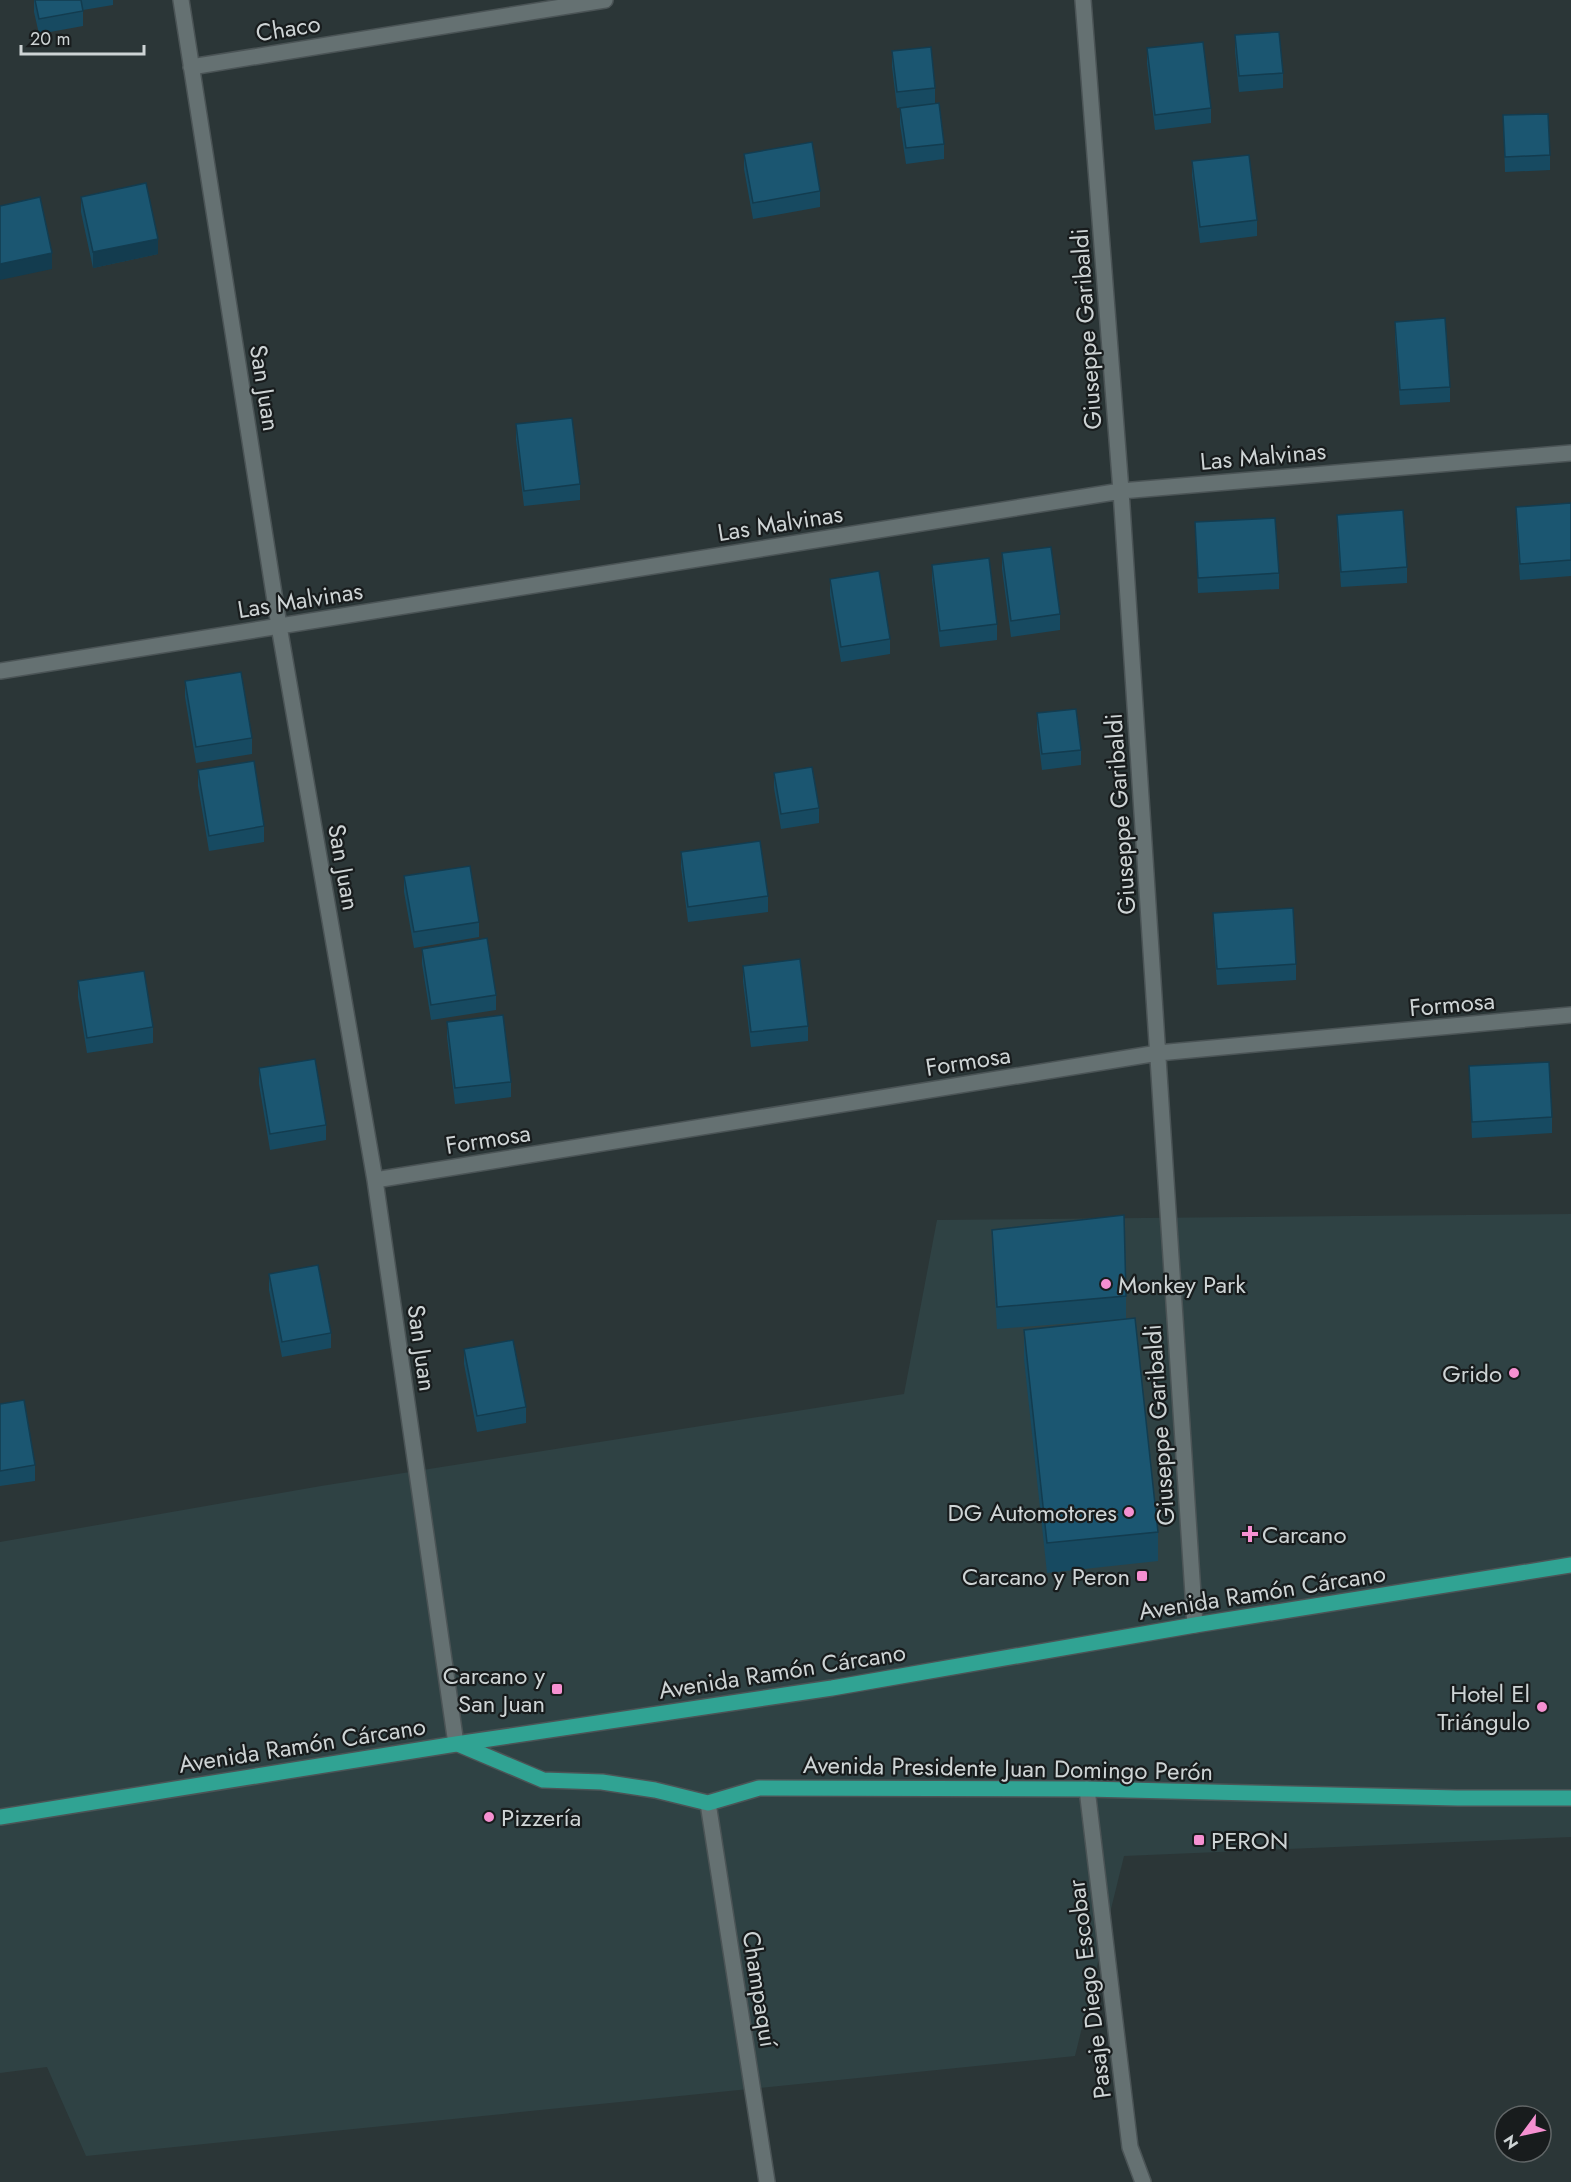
<svg xmlns="http://www.w3.org/2000/svg" width="1571" height="2182" viewBox="0 0 1571 2182" font-family="Jost,sans-serif">
<style>
.built{fill:#2f4244}
.lines{fill:none;stroke-linecap:round;stroke-linejoin:round}
.minor-casing{stroke:#4b5456;stroke-width:18}
.major-casing{stroke:#4b5456;stroke-width:18}
.minor{stroke:#657172;stroke-width:15}
.major{stroke:#30a393;stroke-width:15}
.wall{fill:#174a61}
.shaded-wall{fill:#133c4f}
.building{fill:#1b5671;stroke:#133c4f;stroke-width:1.5}
.poi-dot{fill:#f690d1;stroke:#181c1d;stroke-width:2}
.labels{text-anchor:middle;dominant-baseline:central;stroke-width:4.5;stroke-linejoin:round;paint-order:stroke}
.street-label{font-size:24px;fill:#ced4d5;stroke:#181c1d}
.poi-label{font-size:24px;fill:#ced4d5;stroke:#181c1d;text-anchor:end}
</style>
<rect width="100%" height="100%" fill="#2b3637"/>
<path class="built" d="M1571,1214V1837L1124,1856L1075,2056L86,2156L47,2067L0,2073V1542L321,1486L904,1394L937,1220Z"/>
<g class="lines">
<g class="minor-casing">
<path id="minor" d="M181,0L279,626L375,1180L456,1744
M1083,0L1121,491L1195,1625
M191,67L605,0
M0,671L1121,491L1571,453
M375,1180L1158,1053L1571,1015
M1087,1789L1130,2147L1143,2182
M708,1803L767,2182"/>
</g>
<g class="major-casing">
<path id="major" d="M458,1744L543,1780L602,1782L655,1790L708,1803L759,1788L1087,1789L1457,1798H1571
M0,1817L456,1744L832,1688L1195,1625L1571,1565"/>
</g>
<use href="#minor" class="minor"/>
<use href="#major" class="major"/>
</g>
<path class="wall" d="M34,0H113V5L83,10V26L39,34L34,12Z
M1235,35L1283,73V88L1239,92L1235,51Z
M1147,48L1211,108V123L1155,130L1147,64Z
M892,51L935,88V103L944,144V159L906,164L900,124V108L924,105L897,108L892,67Z
M1503,115L1550,155V170L1505,172Z
M744,154L820,191V207L753,219L744,169Z
M1192,161L1257,220V236L1200,243L1192,176Z
M81,197L158,254L93,268L81,212Z
M1395,322L1450,387V402L1400,405L1395,337Z
M516,424L580,484V500L524,506L516,440Z
M1571,503V576L1520,580L1516,522V507Z
M1337,515L1407,567V583L1341,587L1337,531Z
M1195,522L1279,573V589L1198,593Z
M1002,553L1060,614V630L1011,637L1002,569Z
M932,565L997,624V640L940,647L932,580Z
M830,579L890,639V654L841,662L830,595Z
M185,681L252,738V754L196,763L185,697Z
M1037,713L1081,750V765L1042,770L1037,729Z
M198,770L264,826V842L209,851L198,786Z
M774,773L819,808V823L781,829L774,788Z
M681,852L768,896V912L688,922L681,867Z
M404,876L479,922V937L414,948L404,892Z
M1213,913L1296,964V980L1217,985L1213,929Z
M422,949L496,995V1010L431,1020L422,964Z
M743,966L808,1026V1041L751,1047L743,982Z
M78,981L153,1027V1043L87,1053L78,997Z
M447,1022L511,1082V1097L455,1104L447,1037Z
M1469,1066L1552,1117V1133L1472,1138Z
M259,1068L326,1125V1140L270,1150L259,1084Z
M992,1230L1126,1296V1319L997,1329L992,1253Z
M269,1274L331,1333V1348L282,1357L269,1290Z
M1024,1330L1158,1532V1561L1047,1573L1024,1359Z
M464,1349L526,1407V1423L477,1432L464,1364Z
M0,1404L35,1465V1481L0,1486Z"/>
<path class="shaded-wall" d="M158,239V254L93,268V252Z
M52,253V269L0,280V264Z"/>
<path class="building" d="M35,0H81L83,11L39,19Z
M1279,32L1283,73L1239,76L1235,35Z
M1203,42L1211,108L1155,115L1147,48Z
M931,47L935,88L897,92L892,51Z
M939,103L944,144L906,148L900,108Z
M1548,114L1550,155L1505,157L1503,115Z
M812,142L820,191L753,203L744,154Z
M1249,155L1257,220L1200,227L1192,161Z
M146,183L158,239L93,252L81,197Z
M40,197L52,253L0,264V206Z
M1445,318L1450,387L1400,390L1395,322Z
M572,418L580,484L524,491L516,424Z
M1571,503V560L1520,564L1516,507Z
M1403,510L1407,567L1341,572L1337,515Z
M1275,518L1279,573L1198,578L1195,522Z
M1051,547L1060,614L1011,621L1002,553Z
M989,558L997,624L940,631L932,565Z
M879,571L890,639L841,647L830,579Z
M241,672L252,738L196,747L185,681Z
M1076,709L1081,750L1042,754L1037,713Z
M254,761L264,826L209,836L198,770Z
M812,767L819,808L781,814L774,773Z
M760,841L768,896L688,907L681,852Z
M470,866L479,922L414,932L404,876Z
M1293,908L1296,964L1217,969L1213,913Z
M487,938L496,995L431,1005L422,949Z
M800,959L808,1026L751,1032L743,966Z
M144,971L153,1027L87,1038L78,981Z
M503,1015L511,1082L455,1088L447,1022Z
M315,1059L326,1125L270,1134L259,1068Z
M1549,1062L1552,1117L1472,1122L1469,1066Z
M1124,1215L1126,1296L997,1307L992,1230Z
M318,1265L331,1333L282,1342L269,1274Z
M1135,1318L1158,1532L1047,1543L1024,1330Z
M513,1340L526,1407L477,1416L464,1349Z
M24,1400L35,1465L0,1471V1404Z"/>
<g class="poi-dot">
<circle cx="1106" cy="1284" r="6"/>
<circle cx="1514" cy="1373" r="6"/>
<circle cx="1129" cy="1512" r="6"/>
<path d="M1247 1525h6v6h6v6h-6v6h-6v-6h-6v-6h6z"/>
<rect x="1136" y="1570" width="12" height="12" rx="3"/>
<rect x="551" y="1683" width="12" height="12" rx="3"/>
<circle cx="1542" cy="1707" r="6"/>
<circle cx="489" cy="1817" r="6"/>
<rect x="1193" y="1834" width="12" height="12" rx="3"/>
</g>
<g class="labels">
<g class="street-label">
<text transform="translate(288 28) rotate(-9)">Chaco</text>
<text transform="translate(1086 329) rotate(-94)">Giuseppe Garibaldi</text>
<text transform="translate(265 388) rotate(81)">San Juan</text>
<text transform="translate(1263 456) rotate(-5)">Las Malvinas</text>
<text transform="translate(780 523) rotate(-9)">Las Malvinas</text>
<text transform="translate(300 600) rotate(-9)">Las Malvinas</text>
<text transform="translate(1120 814) rotate(-94)">Giuseppe Garibaldi</text>
<text transform="translate(344 867) rotate(80)">San Juan</text>
<text transform="translate(1452 1004) rotate(-5)">Formosa</text>
<text transform="translate(968 1061) rotate(-9)">Formosa</text>
<text transform="translate(488 1139) rotate(-9)">Formosa</text>
<text transform="translate(422 1348) rotate(82)">San Juan</text>
<text transform="translate(1159 1425) rotate(-94)">Giuseppe Garibaldi</text>
<text transform="translate(1262 1592) rotate(-9)">Avenida Ramón Cárcano</text>
<text transform="translate(782 1671) rotate(-9)">Avenida Ramón Cárcano</text>
<text transform="translate(302 1745) rotate(-9)">Avenida Ramón Cárcano</text>
<text transform="translate(1008 1768) rotate(1)">Avenida Presidente Juan Domingo Perón</text>
<text transform="translate(760 1989) rotate(81)">Champaquí</text>
<text transform="translate(1089 1989) rotate(-97)">Pasaje Diego Escobar</text>
</g>
<g class="poi-label">
<text x="1118" y="1284" text-anchor="start">Monkey Park</text>
<text x="1502" y="1373">Grido</text>
<text x="1117" y="1512">DG Automotores</text>
<text x="1262" y="1534" text-anchor="start">Carcano</text>
<text x="1130" y="1576">Carcano y Peron</text>
<text x="545" y="1675">Carcano y<tspan x="545" dy="28">San Juan</tspan></text>
<text x="1530" y="1693">Hotel El<tspan x="1530" dy="28">Triángulo</tspan></text>
<text x="501" y="1817" text-anchor="start">Pizzería</text>
<text x="1211" y="1840" text-anchor="start">PERON</text>
</g>
</g>
<g transform="translate(1523 2134) rotate(237)"><circle r="28" fill="#181c1d" stroke="#616667" stroke-width="1.5"/>
<path d="M0-4.5L10 22L0 15L-10 22Z" fill="#f690d1"/>
<text y="-9" font-size="16" font-weight="bold" text-anchor="middle" fill="#ced4d5">N</text>
</g>
<path d="M21 45v9h123v-9" fill="none" stroke="#ced4d5" stroke-width="3"/>
<text x="30" y="45" font-size="18" fill="#ced4d5" stroke="#181c1d" stroke-width="4.5" paint-order="stroke">20 m</text>
</svg>
